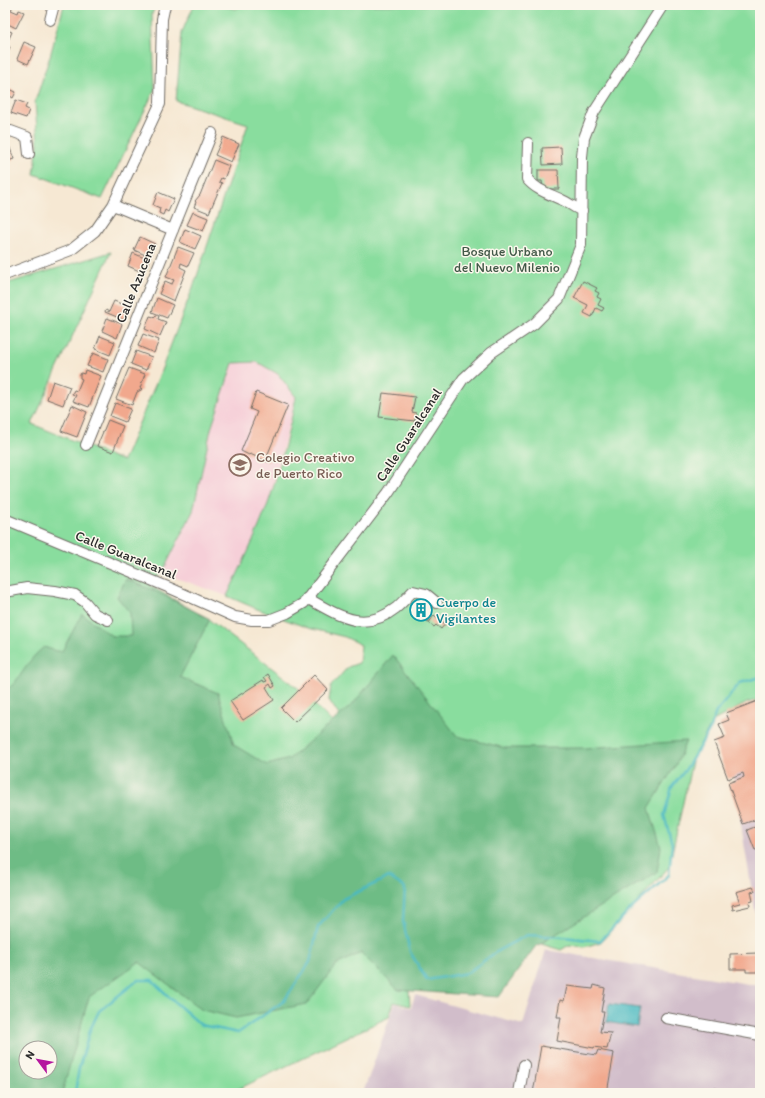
<svg xmlns="http://www.w3.org/2000/svg" width="765" height="1098" viewBox="0 0 765 1098" font-family="Itim,sans-serif">
<style>
.built{fill:#f6cfd8}
.industrial{fill:#d1bdca}
.green{fill:#89dd9e;stroke:#5a8464;fill-rule:evenodd}
.forest{fill:#6ebc85;stroke:#4c7458;fill-rule:evenodd}
.water{fill:#4ab9c1;stroke:#3a7276}
.lines{fill:none;stroke-linecap:round;stroke-linejoin:round}
.stream{stroke:#4ab9c1;stroke-width:2.5}
.building{fill:#f1a88d}
.minor-casing{stroke:#726d66;stroke-width:12}
.minor{stroke:#fff;stroke-width:10}
.labels{text-anchor:middle;dominant-baseline:central;stroke-width:3;stroke-linejoin:round;paint-order:stroke}
.park-label{font-size:14px;fill:#425848;stroke:#fbf7ec}
.street-label{font-size:14px;fill:#2b2b2b;stroke:#fbf7ec}
.education-label{font-size:14px;fill:#785e54;stroke:#fbf7ec;text-anchor:start}
.culture-label{font-size:14px;fill:#0d838f;stroke:#fbf7ec;text-anchor:start}
</style>
<rect width="100%" height="100%" fill="#fbf7ec"/>
<filter id="ink" filterUnits="userSpaceOnUse"><feTurbulence type="fractalNoise" baseFrequency=".025" numOctaves="2"/><feDisplacementMap in="SourceGraphic" scale="8" xChannelSelector="R" yChannelSelector="G"/><feConvolveMatrix kernelMatrix="1 2 1 2 8 2 1 2 1" color-interpolation-filters="sRGB"/></filter>
<filter id="wash" filterUnits="userSpaceOnUse"><feTurbulence type="fractalNoise" baseFrequency=".012" numOctaves="4" result="noise"/><feDisplacementMap in="SourceGraphic" scale="16" xChannelSelector="R" yChannelSelector="G"/><feGaussianBlur stdDeviation="0.9" result="paint"/><feColorMatrix in="noise" values="0 0 0 0 0 0 0 0 0 0 0 0 0 0 0 0 0 1.4 0 .05"/><feComposite in="paint" operator="in"/></filter>
<g filter="url(#wash)">
<rect width="100%" height="100%" fill="#f6e8d3"/>
<path class="built" d="M257,362L278,374L296,397L269,501L247,555L227,596L162,573L193,511L211,429L233,363Z"/>
<path class="industrial" d="M760,712V940L724,721Z
M546,950L760,986V1093H363L395,1003L411,1008L415,995L523,1025Z"/>
<path class="green" d="M64,5H156L152,14L155,89L102,199L34,174L38,145L35,102L50,56Z
M194,5H219L236,9L241,5H760V699L747,703L713,721L693,757L669,867L601,942L584,947L569,945L561,950L525,939L344,723L329,700L331,686L348,667L359,663L361,645L345,637L308,628L257,609L227,596C242,565 257,534 269,501C280,468 289,431 296,397L278,374L257,362L233,363L211,429L193,511L162,573L149,585L208,619L298,688L396,786L410,1006L394,1002L389,1017L230,1093H5V284L111,252L32,424L123,461L159,376L195,282L248,124L176,101L182,32ZM26,1048H50V1072H26Z"/>
<path class="forest" d="M126,579L153,590L210,619L180,677L218,693L234,745L267,765L289,759L353,704L393,655L457,736L505,748H585L686,741L677,763L649,808L661,847L657,872L535,947L499,997L398,990L361,953L336,965L307,1004L236,1018L202,1010L139,962L89,997L62,1093H5V692C8,688 13,685 16,681C27,667 29,659 44,647L56,651H62L82,614L112,636H131L130,613L117,597ZM26,1048H50V1072H26Z"/>
<path class="water" d="M609,1004L640,1008L637,1027L606,1022Z"/>
<g class="lines">
<path class="stream" d="M75,1093L79,1068L90,1030L99,1011L138,980H152L170,998L201,1025L238,1033L284,1001L310,962L318,927L343,899L389,877L405,888L403,921L410,952L427,980L467,973L499,950L527,935L563,937L600,941L629,911L669,875L672,844L664,815L672,787L686,769L709,731L716,712L740,683L760,677"/>
</g>
<g id="blocks">
<path class="building" d="M6,5L13,6L11,10L18,13L19,10L24,12L16,28L8,24L6,27L5,26Z
M5,29L12,32L6,45L10,47L5,58Z
M24,42L36,47L28,64L17,59Z
M5,87L16,92L13,98L10,96L8,100L5,99Z
M16,100L27,104L25,108L29,110L26,118L11,113Z
M223,137L239,144L231,162L215,155Z
M8,143L14,159L5,162V144Z
M561,147L562,164L543,165L542,148Z
M214,160L229,166L224,179L221,178L219,182L222,183L209,213L194,207L196,202L195,201L200,195Z
M538,170H558L559,189H543L542,181H538Z
M158,192L174,199L168,212L165,210L163,215L159,213L160,208L153,205Z
M193,212L208,218L203,231L187,225Z
M185,229L201,236L195,249L180,242Z
M140,237L155,244L150,257L134,250Z
M178,247L194,253L188,266L181,263L180,267L186,270L174,301L159,294L165,281L172,284L174,280L166,277Z
M133,253L149,260L144,273L128,266Z
M583,281L597,288L595,291L599,293L597,297L601,299L598,305L604,308L602,311L596,308L592,317L584,313L588,305L574,298Z
M157,298L173,305L167,318L152,312Z
M114,301L129,307L124,320L105,312L106,310L109,312Z
M156,315L159,316L158,319L166,322L160,336L145,329L150,316L154,317Z
M107,318L122,324L117,338L102,331Z
M143,334L159,340L154,353L138,346Z
M100,336L115,342L110,355L95,349Z
M136,351L152,357L146,370L131,364Z
M93,353L108,359L103,372L87,366Z
M129,368L145,374L140,388L143,389L137,392L132,405L116,399Z
M85,370L101,376L89,407L73,401L76,395L72,394L74,390L77,391L82,379L80,378V375L81,373L84,374Z
M53,381L70,387L63,405L47,399Z
M256,392L288,405L267,456L270,458L268,462L250,454L249,455L241,451L257,412L250,409Z
M383,393L415,397L412,412L416,413L415,421L379,417Z
M115,403L131,409L125,422L110,416Z
M72,405L87,412L77,437L61,431Z
M108,420L123,426L113,452L97,446Z
M418,600L431,611L427,617L430,619L428,622L412,609Z
M434,615L445,624L441,629L436,625L434,627L429,623Z
M268,674L275,686L272,688L270,684L266,687L274,700L243,720L230,701L263,680L264,682L267,681L264,677Z
M314,675L328,690L295,722L281,708Z
M760,700V818L743,824L728,783L744,777L743,773L728,779L714,742L725,738L719,724L729,720L726,713Z
M760,825V849L755,850L747,830Z
M753,887L755,891L751,892L753,901L749,902L750,906L733,910L732,905L740,903L736,892Z
M758,953V972H746V969H730V954Z
M594,985L605,988L601,1012H604L600,1032L611,1033L607,1049L594,1047V1048L557,1041L561,1017H557L560,1000L564,1001L567,986L593,989Z
M541,1046L596,1055L598,1050L614,1053L607,1093H533Z
M715,1088L729,1091V1093H714Z"/>
</g>
</g>
<g filter="url(#ink)">
<use href="#blocks" fill-opacity="0" stroke="#726d66" stroke-width="1"/>
<g class="lines">
<g class="minor-casing">
<path id="minor" d="M50,20L54,5
M5,133L11,131L27,137L29,154
M528,143L527,179C536,190 550,194 562,200C569,203 575,208 582,211
M113,205L173,230
M5,275L71,250L95,231L113,205L160,104L162,19L165,5
M86,445L212,133
M5,519L170,588L235,617L252,620H269L287,613L304,603L388,493L463,379L491,353L534,324L559,299L581,245L582,157L584,138L594,112L663,5
M5,592L27,588L55,591L75,595L85,602L95,614L108,620
M307,598C338,615 363,634 396,608C402,603 408,596 413,591L426,594L437,603
M666,1018L760,1035
M519,1093L524,1065"/>
</g>
<use href="#minor" class="minor"/>
</g>
</g>
<defs>
<g id="school-ring" transform="scale(1.15)"><circle r="9.5" fill="#fbf7ec" stroke="#8d6e63" stroke-width="1.5"/><path d="M0-5L7-2L0 1L-7-2ZM-4 1L0 2.5L4 1V4Q0 6-4 4Z" fill="#8d6e63"/></g>
<g id="building-ring" transform="scale(1.15)"><circle r="9.5" fill="#fbf7ec" stroke="#0f9aa8" stroke-width="1.5"/><path d="M-4-6H4V6H1V3H-1V6H-4ZM-2.5-4.3h1.7v1.8h-1.7ZM.8-4.3h1.7v1.8H.8ZM-2.5-1h1.7V.8h-1.7ZM.8-1h1.7V.8H.8Z" fill="#0f9aa8"/></g>
</defs>
<g fill-rule="evenodd">
<use href="#school-ring" x="240" y="465"/>
<use href="#building-ring" x="421" y="610"/>
</g>
<g class="labels">
<g class="park-label">
<text x="507" y="251">Bosque Urbano<tspan x="507" dy="16">del Nuevo Milenio</tspan></text>
</g>
<g class="street-label">
<text transform="translate(136 283) rotate(-68)">Calle Azucena</text>
<text transform="translate(409 435) rotate(-57)">Calle Guaralcanal</text>
<text transform="translate(126 555) rotate(22)">Calle Guaralcanal</text>
</g>
<g class="education-label">
<text x="256" y="457">Colegio Creativo<tspan x="256" dy="16">de Puerto Rico</tspan></text>
</g>
<g class="culture-label">
<text x="436" y="602">Cuerpo de<tspan x="436" dy="16">Vigilantes</tspan></text>
</g>
</g>
<rect width="765" height="1098" fill="none" stroke="#fbf7ec" stroke-width="20"/>
<g transform="translate(38 1060) rotate(302)"><circle r="19" fill="#fbf7ec" stroke="#a8a59f"/>
<path d="M0-3L7 15L0 10L-7 15Z" fill="#b5179e"/>
<text y="-6" font-size="11" font-weight="bold" text-anchor="middle" fill="#2b2b2b">N</text>
</g>
</svg>
